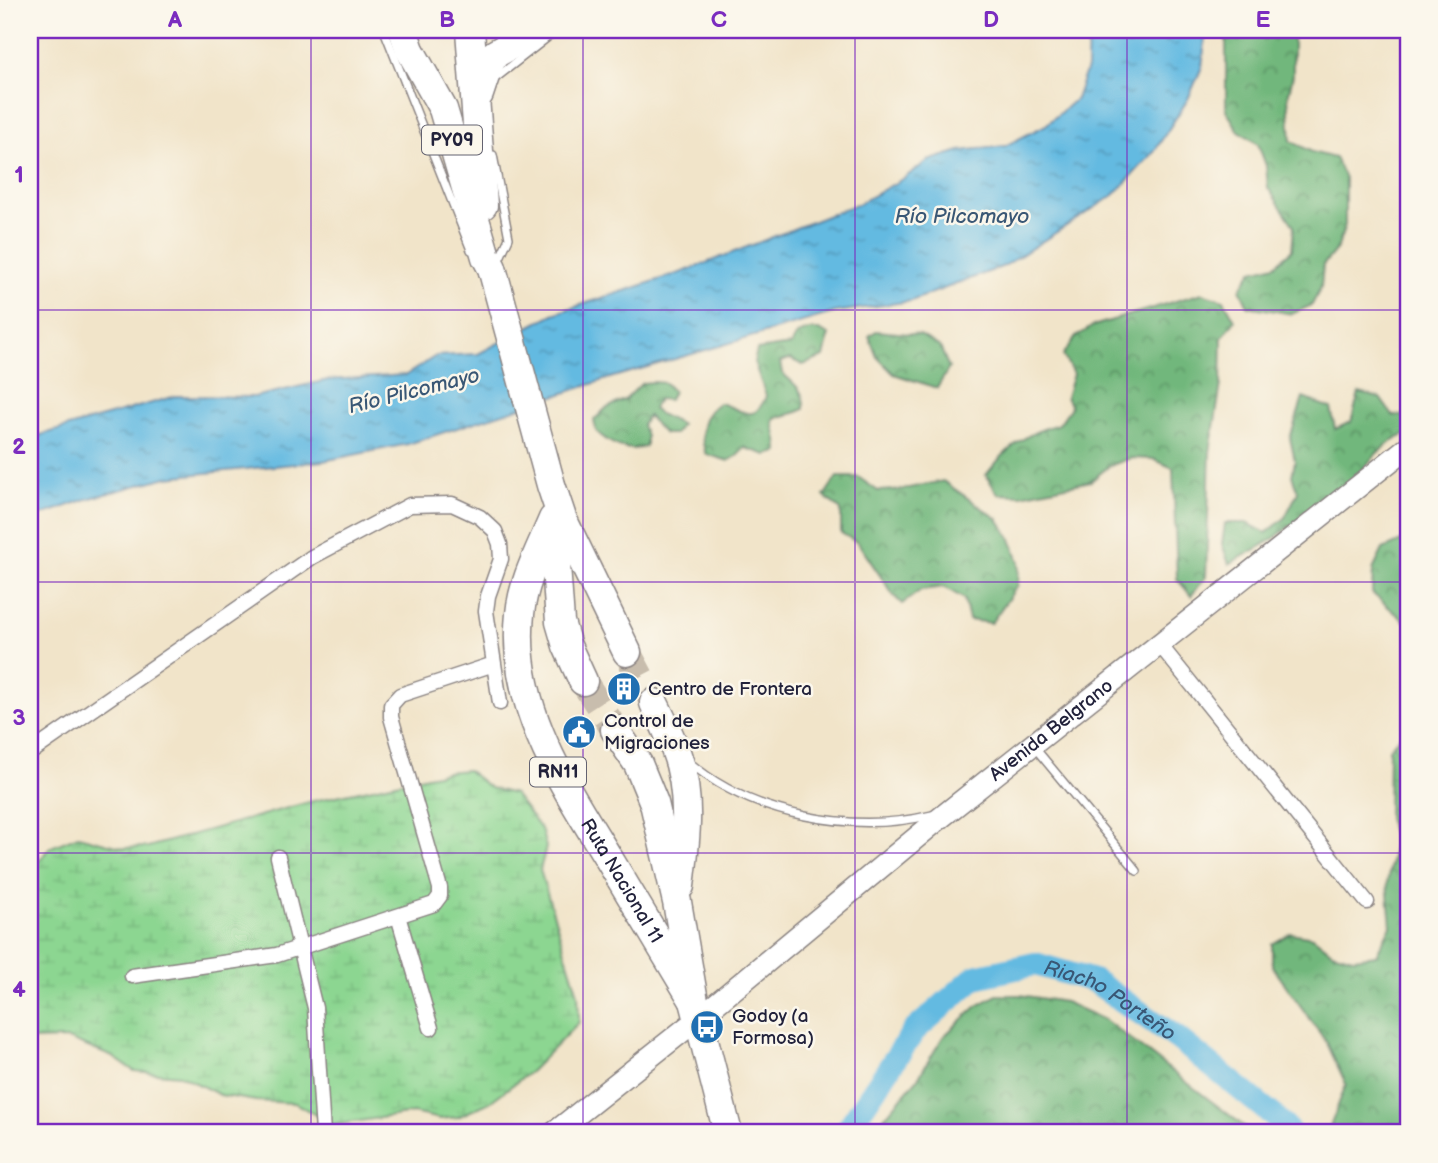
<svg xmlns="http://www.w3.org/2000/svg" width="1438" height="1163" viewBox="0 0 1438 1163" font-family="'Balsamiq Sans',sans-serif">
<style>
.forest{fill:url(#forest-crowns);stroke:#4a6c5b;stroke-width:2}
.wetland{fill:url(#wetland-marsh);stroke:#577c66;stroke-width:2}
.water{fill:url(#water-ripples);stroke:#436e8e;stroke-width:2}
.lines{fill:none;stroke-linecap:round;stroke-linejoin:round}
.river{stroke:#64bae1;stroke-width:24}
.highway-tunnel{stroke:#c8bdad;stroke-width:28;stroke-dasharray:28 14;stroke-linecap:butt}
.lane-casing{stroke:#8a8382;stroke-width:10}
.street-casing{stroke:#8a8382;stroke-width:17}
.secondary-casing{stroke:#8a8382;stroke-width:24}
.highway-casing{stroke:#8a8382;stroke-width:31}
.lane{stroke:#fff;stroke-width:7}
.street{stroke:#fff;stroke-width:14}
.secondary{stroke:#fff;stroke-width:21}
.highway{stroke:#fff;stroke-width:28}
.grid{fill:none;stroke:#7b2cbf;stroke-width:2;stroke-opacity:0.55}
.labels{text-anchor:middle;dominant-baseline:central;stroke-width:5;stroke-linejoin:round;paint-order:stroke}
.shield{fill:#fbf7ec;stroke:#636270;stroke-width:2}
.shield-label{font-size:18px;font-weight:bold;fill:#22223b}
.poi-label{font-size:19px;fill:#22223b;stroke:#fbf7ec;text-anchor:start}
.street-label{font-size:19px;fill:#22223b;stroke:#fbf7ec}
.water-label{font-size:21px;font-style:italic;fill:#395775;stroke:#fbf7ec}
.neatline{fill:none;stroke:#7b2cbf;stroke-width:2.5}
.grid-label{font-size:23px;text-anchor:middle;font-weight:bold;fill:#7b2cbf}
</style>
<defs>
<pattern id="forest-crowns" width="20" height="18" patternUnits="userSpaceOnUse" patternTransform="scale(1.75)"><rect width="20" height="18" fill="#71b77b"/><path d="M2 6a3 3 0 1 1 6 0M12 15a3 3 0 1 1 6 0" fill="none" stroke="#5c9466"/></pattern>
<pattern id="wetland-marsh" width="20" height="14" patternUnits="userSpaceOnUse" patternTransform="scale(1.75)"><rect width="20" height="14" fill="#8cd691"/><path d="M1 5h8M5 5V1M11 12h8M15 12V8" fill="none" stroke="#78b77e"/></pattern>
<pattern id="water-ripples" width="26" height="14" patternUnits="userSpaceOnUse" patternTransform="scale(1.75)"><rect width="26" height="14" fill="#64bae1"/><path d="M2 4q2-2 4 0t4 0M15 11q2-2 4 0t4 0" fill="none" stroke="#5297b8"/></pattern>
</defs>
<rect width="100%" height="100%" fill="#fbf7ec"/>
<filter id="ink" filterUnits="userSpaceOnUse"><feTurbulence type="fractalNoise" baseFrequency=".0143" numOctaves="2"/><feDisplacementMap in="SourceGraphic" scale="14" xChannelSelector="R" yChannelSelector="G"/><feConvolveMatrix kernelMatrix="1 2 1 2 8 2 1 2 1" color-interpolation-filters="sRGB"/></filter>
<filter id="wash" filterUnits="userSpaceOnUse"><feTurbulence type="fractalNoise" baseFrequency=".00686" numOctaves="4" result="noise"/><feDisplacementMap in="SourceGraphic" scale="28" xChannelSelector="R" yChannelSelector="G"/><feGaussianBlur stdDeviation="1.57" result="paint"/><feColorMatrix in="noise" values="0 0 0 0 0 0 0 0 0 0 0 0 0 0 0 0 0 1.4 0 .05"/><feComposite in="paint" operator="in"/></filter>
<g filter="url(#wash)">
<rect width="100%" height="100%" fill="#f1e4c9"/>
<path class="forest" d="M1224,30L1293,31V75L1288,97L1291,141L1312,152L1335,158L1345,178V225L1338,247L1323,265L1321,287L1312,305L1292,314L1248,306L1240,289L1252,271L1275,265L1292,250L1294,226L1268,188L1266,166L1258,144L1238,130L1226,110V40Z
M1202,293L1224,300L1235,320L1222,338L1221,384L1210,452L1206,577L1191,596L1177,579L1173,468L1153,459L1131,458L1109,466L1091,481L1021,495L998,494L986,475C1006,449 1026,432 1059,424L1071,407L1066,397L1073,374L1063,355L1076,337L1093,326Z
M809,330H819L829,335L824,357L803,365L790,359L780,362L782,373C795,384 805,391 804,409C793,415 784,414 773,420C774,432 779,440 778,452L767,455L745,448L737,456L728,461L706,454C699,434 701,414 719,403C741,408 754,427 766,396L754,362L757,350L791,345L797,334Z
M876,331L920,335L940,347L949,368L937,388L894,374L877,357L869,336Z
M654,382L665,383L673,391L669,400L658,399L653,409C662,418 672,418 681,425L675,434H664L648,416L642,425L646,436V446C629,454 609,444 596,431L594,420L605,409L626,399L642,383Z
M1359,393L1380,398L1393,416L1408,415V434L1395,439L1377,453L1347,488L1325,500L1269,542L1229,564L1222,544L1225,523H1247L1266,533L1284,519L1298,492L1292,476L1295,461L1290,438L1303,398L1331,408L1335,429L1351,422Z
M837,477H858L878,491L899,490L943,481L998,519L1011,539L1019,562L1018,585L991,623L969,620L964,599L944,587L921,590L902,604L894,596L858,543L841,533V510L824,496Z
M1408,538V637L1407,623L1372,593L1373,570L1383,549Z
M1408,710V1133H1331L1330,1127L1346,1084L1327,1043L1272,966V944L1291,933L1313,937L1332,952L1354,958L1376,955L1391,926L1387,883L1395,841L1388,818L1389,749L1404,732Z
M997,995H1020L1065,1002L1105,1020L1253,1133H871L918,1078L943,1037L977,1006Z"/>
<path class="wetland" d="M467,770L490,788L514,794L541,829L546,847L540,870L578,994L579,1022L531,1071L490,1102L458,1117L440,1119L413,1113L333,1125L295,1103L256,1101L220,1095L180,1075L134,1071L113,1057L68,1039L30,1040V871L51,847L78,836L124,848L148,847L309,802L446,772Z"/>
<path class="water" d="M1088,30H1206L1202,67L1188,99L1154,152L1114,195L1004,266L911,301L836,312L610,378L408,444L323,461L167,477L87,499L30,519V438L176,396L254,397L328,380L406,375L436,356L478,354L553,314L683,272L860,203L904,178L928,161L960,151L1005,146L1046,125L1076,99L1087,68Z"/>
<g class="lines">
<path class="river" id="s1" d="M845,1133L914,1031L975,977L1035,964L1094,981L1177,1038L1275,1117L1290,1133"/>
</g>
</g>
<g filter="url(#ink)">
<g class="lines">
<path class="highway-tunnel" d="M627,652L654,703
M583,681L615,730"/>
<g class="lane-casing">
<path id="lane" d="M384,30L471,250
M497,77L557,30
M493,155L509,238L498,262
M1035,748L1137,871
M689,762C752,816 853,834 932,815"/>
</g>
<g class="street-casing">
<path id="street" d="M1160,645L1367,902
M30,753L312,557L410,505L452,504L480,517L495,531L500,544L501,559L488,596L486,611L500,703
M278,857L315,1008L323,1133
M398,916L431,1028
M132,976L277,955L434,904L440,896V888L391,717V705L400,695L494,664"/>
</g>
<g class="secondary-casing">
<g id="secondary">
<path id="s2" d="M554,1133L699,1018L934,823L1408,447"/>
</g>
</g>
<g class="highway-casing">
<g id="highway">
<path d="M403,30L410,50L443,109L486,257L492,268L551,485L562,518L627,652"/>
<path d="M470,30L483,205"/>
<path d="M479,94L489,64L495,54L537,30"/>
<path id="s3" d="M553,519C540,550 523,581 520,614C510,708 566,788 612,864C639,909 666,955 694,1001"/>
<path d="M553,523L560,622L567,646L583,681"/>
<path d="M654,703C661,718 669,733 675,749C692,793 686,840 680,886"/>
<path d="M615,730L638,764L654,803L677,902L694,1001L728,1133"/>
</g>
</g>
<use href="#lane" class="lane"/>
<use href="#street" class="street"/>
<use href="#secondary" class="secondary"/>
<use href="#highway" class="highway"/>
</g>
</g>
<path class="grid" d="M311,30V1133M583,30V1133M855,30V1133M1127,30V1133M30,310H1408M30,582H1408M30,853H1408"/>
<defs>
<g id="building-disc" transform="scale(1.75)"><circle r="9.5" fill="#1f6fb2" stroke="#fbf7ec"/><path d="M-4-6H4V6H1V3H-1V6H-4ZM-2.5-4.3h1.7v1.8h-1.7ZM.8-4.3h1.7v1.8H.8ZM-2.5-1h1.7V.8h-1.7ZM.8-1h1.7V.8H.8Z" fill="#fff"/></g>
<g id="civic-disc" transform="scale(1.75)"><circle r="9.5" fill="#1f6fb2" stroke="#fbf7ec"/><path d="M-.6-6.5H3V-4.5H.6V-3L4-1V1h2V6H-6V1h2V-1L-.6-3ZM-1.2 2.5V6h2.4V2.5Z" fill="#fff"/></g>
<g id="bus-disc" transform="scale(1.75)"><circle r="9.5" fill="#1f6fb2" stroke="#fbf7ec"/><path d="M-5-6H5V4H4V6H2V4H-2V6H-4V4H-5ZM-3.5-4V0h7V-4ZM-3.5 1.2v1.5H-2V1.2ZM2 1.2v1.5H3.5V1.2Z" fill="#fff"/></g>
</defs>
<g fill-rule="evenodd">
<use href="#building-disc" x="624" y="689"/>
<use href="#civic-disc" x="579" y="732"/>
<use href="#bus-disc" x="707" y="1027"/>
</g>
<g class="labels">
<g class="shield">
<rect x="422" y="125.5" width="60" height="29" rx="5"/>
<rect x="530" y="757.5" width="56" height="29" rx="5"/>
</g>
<g class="shield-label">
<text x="452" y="140">PY09</text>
<text x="558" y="772">RN11</text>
</g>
<g class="poi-label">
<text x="648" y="689">Centro de Frontera</text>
<text x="604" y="721">Control de<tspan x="604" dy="22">Migraciones</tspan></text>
<text x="732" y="1016">Godoy (a<tspan x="732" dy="22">Formosa)</tspan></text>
</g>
<g class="street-label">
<text stroke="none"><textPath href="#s2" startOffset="640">Avenida Belgrano</textPath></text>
<text stroke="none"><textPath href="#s3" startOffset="392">Ruta Nacional 11</textPath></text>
</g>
<g class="water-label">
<text x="962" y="216">Río Pilcomayo</text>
<text transform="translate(414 391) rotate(-14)">Río Pilcomayo</text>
<text stroke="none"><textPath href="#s1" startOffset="350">Riacho Porteño</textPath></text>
</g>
</g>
<rect width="1438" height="1163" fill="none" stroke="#fbf7ec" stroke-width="77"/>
<rect x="38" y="38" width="1362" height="1086" class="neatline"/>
<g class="grid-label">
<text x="175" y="27">A</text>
<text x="447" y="27">B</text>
<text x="719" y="27">C</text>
<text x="991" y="27">D</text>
<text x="1263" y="27">E</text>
<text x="19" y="182">1</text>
<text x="19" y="454">2</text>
<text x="19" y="725">3</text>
<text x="19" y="997">4</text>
</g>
</svg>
